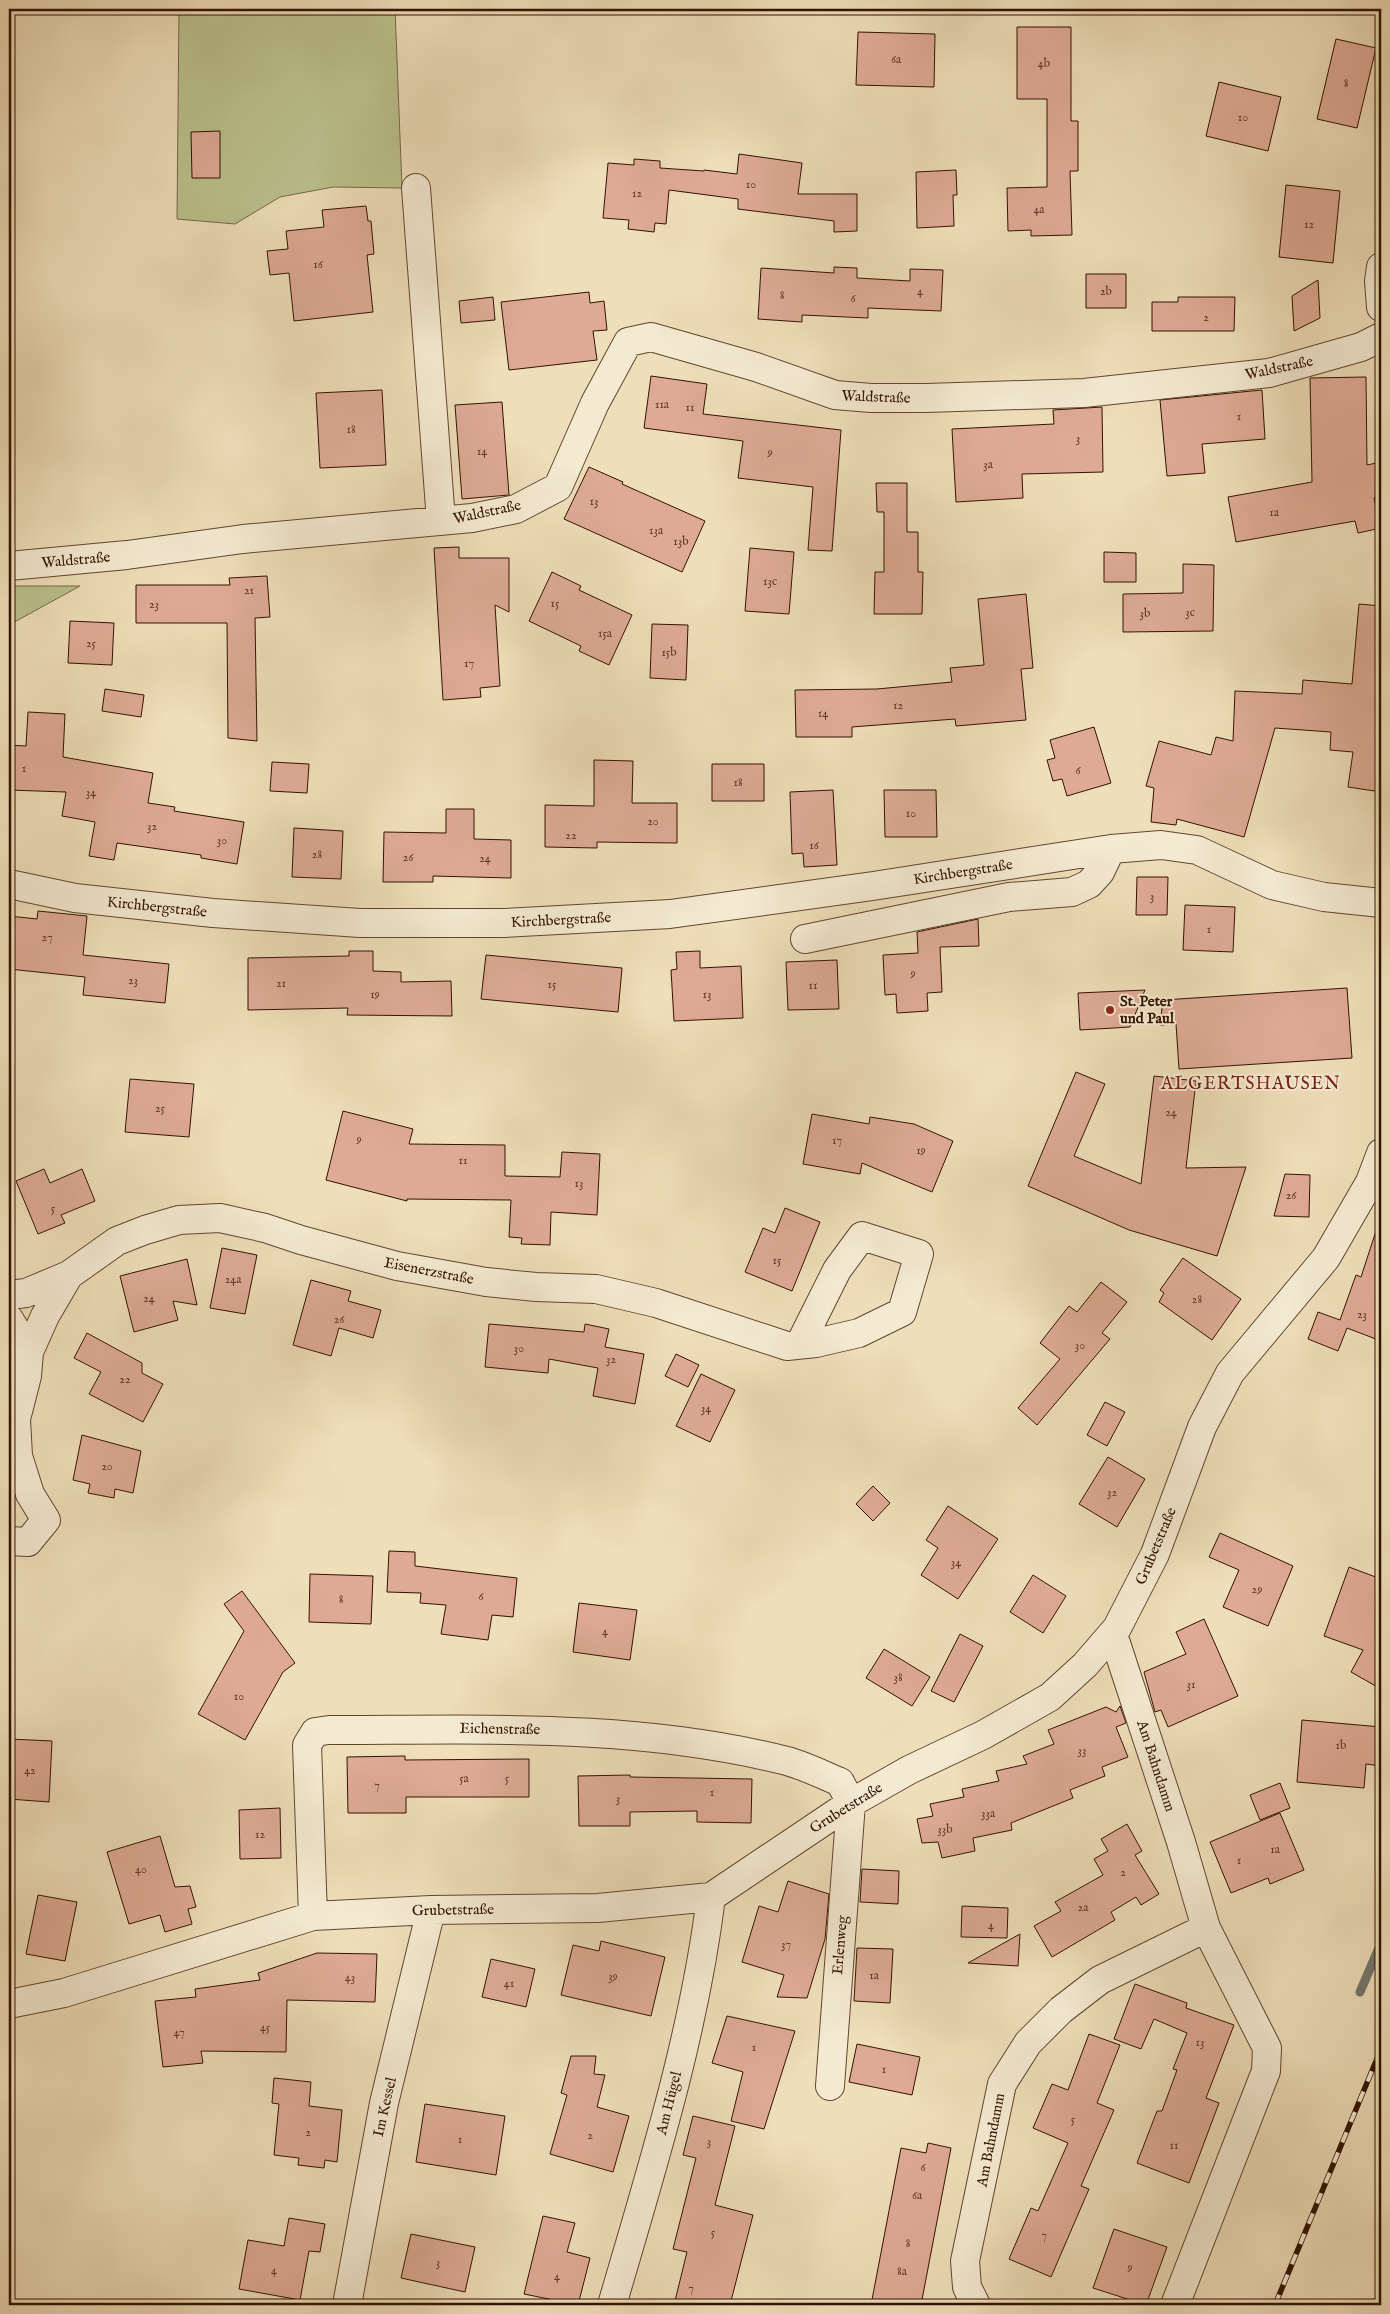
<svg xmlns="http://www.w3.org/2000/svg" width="1390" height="2314" viewBox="0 0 1390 2314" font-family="'IM FELL English',serif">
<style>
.green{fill:#bbc18e;stroke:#766a47}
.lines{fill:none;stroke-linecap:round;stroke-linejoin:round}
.stream{stroke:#72776e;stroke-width:9}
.building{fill:#deaa95;stroke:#321300}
.street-casing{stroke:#61462e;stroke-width:30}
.street{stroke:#f4ead2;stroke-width:28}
.rail-casing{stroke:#321300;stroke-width:5.5}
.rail{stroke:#f4ead2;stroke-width:4;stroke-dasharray:11;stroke-linecap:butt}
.poi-dot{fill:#8f2418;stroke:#f4ead2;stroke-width:2}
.labels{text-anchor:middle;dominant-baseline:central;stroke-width:4;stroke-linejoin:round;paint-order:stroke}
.number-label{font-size:12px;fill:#5d3925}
.street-label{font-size:15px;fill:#321300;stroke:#f4ead2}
.poi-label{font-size:15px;font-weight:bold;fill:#321300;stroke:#f4ead2;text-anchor:start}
.quarter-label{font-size:18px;letter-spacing:1px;fill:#7a1f14;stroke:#f4ead2}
</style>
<rect width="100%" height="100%" fill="#eedeb9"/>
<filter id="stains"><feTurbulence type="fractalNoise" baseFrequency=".004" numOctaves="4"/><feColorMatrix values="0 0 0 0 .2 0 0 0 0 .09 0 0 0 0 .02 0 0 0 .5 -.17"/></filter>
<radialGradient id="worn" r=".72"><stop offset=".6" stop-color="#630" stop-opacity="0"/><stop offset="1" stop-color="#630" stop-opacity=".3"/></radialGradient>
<path class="green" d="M179,9H395L402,188L333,187L280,197L235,224L177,219Z
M9,586H80L9,625Z"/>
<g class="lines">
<path class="stream" d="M1360,1992L1381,1943"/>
</g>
<path class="building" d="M1017,27H1071V121H1078V171H1070L1072,235L1031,236V230L1008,231L1007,188L1047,187V99H1017Z
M858,32L935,34L934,87L856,85Z
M1336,39L1376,48L1357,128L1317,119Z
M1219,82L1281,97L1268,151L1206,136Z
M220,131V178H192L191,132Z
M739,154L802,163L798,194H857V231L834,232V221L738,209V199L669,190L666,224L655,223L654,232L628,229L629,220L603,218L608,163L634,165V159L660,161V168L704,171V170L737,174Z
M956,170L957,195H953L954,226L917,228L916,172Z
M1286,185L1340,191L1333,263L1279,257Z
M366,206L368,221H371L374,254L367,255L373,312L294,321L289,273L270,275L267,251L288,249L286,231L324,227L322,210Z
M834,267L857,268V278L910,281V269L943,270L941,311L868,308V318L802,315V322L758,319L761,268L834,273Z
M1086,274H1126V308H1086Z
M1318,280L1320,318L1294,331L1292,296Z
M589,292L590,303L604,301L607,330L593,331L597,360L509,370L501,302Z
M493,297L495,320L461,323L459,301Z
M1178,297H1235L1234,331H1152V302H1178Z
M651,376L707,384L703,414L841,430L832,551L808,550L813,487L738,478L743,441L644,428Z
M1366,377L1367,465L1381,462V496L1374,498L1381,528L1358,533L1355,521L1236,542L1228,497L1312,482L1310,378Z
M382,390L386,465L320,468L316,393Z
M1262,390L1265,439L1202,444L1205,473L1167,476L1160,400Z
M502,402L509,495L462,499L455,405Z
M1102,407L1103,472L1022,474L1023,498L956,502L952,429L1054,424L1053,410Z
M589,467L623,482L622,484L705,521L682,572L564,519Z
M876,483H907V532H918V572H923L922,614H874L875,572H884V512H877Z
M459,547V558H509V612L495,605L500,686L480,688L481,697L443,700L434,548Z
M750,548L794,552L789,614L745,611Z
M1104,552L1136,553V582H1104Z
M1183,564L1214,565L1213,631L1123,632V594L1183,593Z
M552,572L581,586L579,590L632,615L609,665L579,651L581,646L529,621Z
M267,576L270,617L255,618L257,741L228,738L227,623H136V585H230L229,578Z
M1026,594L1033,668L1021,669L1026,720L956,726L955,719L852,727V737H796L795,690L877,689L952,682L950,668L984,665L978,599Z
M1359,604L1381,606V792L1348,787L1353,752L1330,750L1331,732L1275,728L1244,837L1177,819L1176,825L1151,822L1154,788L1146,786L1159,741L1211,755L1216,737L1233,741L1235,691L1302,694L1303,680L1352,684Z
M70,621L114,623L112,665L68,663Z
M652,624L688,625L686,680L650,678Z
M105,689L144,695L141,717L102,711Z
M28,712L65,714L63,757L153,773L148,803L175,807L174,811L244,822L237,864L201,858V855L117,843L114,860L89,856L95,822L62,816L66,792L9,790V745L26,746Z
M1094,727L1111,783L1067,796L1062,779L1053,781L1047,760L1055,758L1050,740Z
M594,760L633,761L632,803H677V843L597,842V848L545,847V805L594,806Z
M272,762L309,764L307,793L270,791Z
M712,764H764V801H712Z
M833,790L837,865L804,867L803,853L792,854L790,792Z
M884,790H936L937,837H885Z
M446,809H474V839L511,840V878L433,876V882H383L384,832L446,833Z
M294,828L343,831L341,879L292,877Z
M1137,877H1168L1167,915H1136Z
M1185,905L1235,907L1233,952L1183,950Z
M38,911L87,916L83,955L169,964L165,1003L83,995L85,977L9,969V916L37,919Z
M978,919L979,946L940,947L942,992L927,993L928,1011L897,1013L896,994L885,995L883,955L918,953L917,932Z
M349,951H373V971L401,972V982L451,981L452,1016L347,1015L348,1008L248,1010V958L349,956Z
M700,951V968L741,966L743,1018L674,1021L671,970L677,969L676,952Z
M486,955L622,968L618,1012L481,999Z
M837,960L839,1009L788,1010L786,962Z
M1347,988L1352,1058L1179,1069L1176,1024L1160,1025L1163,1000Z
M1145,990L1130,1027L1080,1030L1078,993Z
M1076,1072L1105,1084L1074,1156L1141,1184L1154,1076L1196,1081L1186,1168L1246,1167L1217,1256L1129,1230L1028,1186Z
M130,1079L194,1084L189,1137L125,1132Z
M343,1111L413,1129L409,1144L505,1145V1176L560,1177L562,1152L600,1154L597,1215L551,1212L550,1245L521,1244L522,1238L509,1237L511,1200L407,1199V1201L326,1180Z
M812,1114L869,1124L870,1117L914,1124L953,1141L932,1192L862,1163L860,1174L803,1164Z
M44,1169L50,1183L82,1169L95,1201L61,1215L65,1223L38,1234L16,1181Z
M1285,1174L1310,1175L1309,1217L1274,1216Z
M785,1208L820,1222L792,1291L745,1272L763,1228L775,1233Z
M1376,1231H1381V1341L1347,1328L1338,1351L1308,1339L1318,1312L1340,1320L1356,1275L1361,1277Z
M222,1248L257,1255L245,1314L210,1308Z
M1183,1258L1241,1299L1212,1340L1159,1302L1164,1293L1160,1290Z
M187,1259L197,1305L173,1301L178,1320L134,1332L120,1276Z
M311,1280L351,1291L348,1301L381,1310L373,1338L339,1328L331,1356L293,1345Z
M1101,1282L1127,1302L1102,1333L1110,1339L1037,1425L1018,1408L1060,1359L1040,1343L1069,1306L1077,1312Z
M489,1324L584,1332L585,1324L609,1329L605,1347L644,1354L635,1404L593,1396L598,1368L549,1359L548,1373L485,1367Z
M87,1333L142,1363V1373L163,1384L143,1422L89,1394L101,1372L74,1358Z
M676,1354L699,1365L688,1387L665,1376Z
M701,1374L735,1390L710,1442L676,1426Z
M1105,1402L1125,1412L1107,1446L1087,1435Z
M82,1435L141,1451L133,1493L115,1489L114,1498L88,1493L90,1484L73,1480Z
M1108,1457L1145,1479L1117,1527L1079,1504Z
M873,1486L890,1503L873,1521L856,1504Z
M948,1506L998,1539L958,1599L921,1575L938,1548L926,1540Z
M1220,1533L1293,1566L1268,1626L1223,1607L1239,1570L1209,1557Z
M389,1551L415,1552V1566L517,1578L513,1617L492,1615L488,1640L441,1634L446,1605L420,1603L421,1593L387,1592Z
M1349,1567L1381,1579V1689L1351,1672L1363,1650L1324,1636Z
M310,1574L373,1576L371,1624L309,1622Z
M1033,1575L1066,1596L1043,1633L1010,1612Z
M242,1591L295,1663L283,1672L245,1740L198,1714L244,1631L224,1604Z
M579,1603L637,1610L630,1660L573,1652Z
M1204,1619L1238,1696L1168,1727L1161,1710L1155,1712L1144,1672L1186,1654L1176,1632Z
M960,1634L983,1646L954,1702L931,1691Z
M884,1649L930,1677L912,1706L866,1678Z
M1120,1706L1126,1723L1116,1727L1128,1757L1102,1767L1105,1776L1070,1790L1073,1798L1011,1823L1012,1830L973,1838L975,1851L942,1858L938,1842L922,1843L917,1819L933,1816L930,1804L964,1797L962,1789L999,1781L996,1771L1027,1764L1023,1756L1054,1744L1048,1730L1106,1707L1116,1712Z
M1302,1720L1381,1727V1766L1366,1764L1364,1788L1297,1782Z
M9,1739L52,1741L49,1802L9,1799Z
M405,1756V1760L529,1759V1797H406V1813H348L347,1757Z
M630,1775V1777L752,1779L751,1823L697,1822V1811L630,1812V1826H579L578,1776Z
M1280,1783L1290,1808L1260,1820L1250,1795Z
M280,1808L281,1858L240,1859L239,1810Z
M1280,1813L1304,1870L1270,1884L1268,1878L1231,1893L1210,1842Z
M1127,1824L1142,1851L1135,1855L1159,1894L1141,1905L1136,1897L1111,1912L1115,1920L1052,1957L1034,1926L1061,1911L1055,1902L1103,1875L1094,1859L1108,1851L1101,1839Z
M160,1836L175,1887L190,1886L196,1907L188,1909L192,1924L165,1932L160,1915L129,1924L107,1852Z
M862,1869L899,1871L898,1904L860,1902Z
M788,1881L829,1894L825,1939L807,1998L777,1997L784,1975L742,1962L759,1906L778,1912Z
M38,1895L77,1902L65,1961L26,1954Z
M962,1906L1008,1908L1007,1938L961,1937Z
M1020,1934L1018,1966L968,1963Z
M601,1941L665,1957L651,2016L561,1995L573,1945L599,1951Z
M857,1948L893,1949L890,2003L854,2001Z
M317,1953L377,1954L375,2002L287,2000L286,2052L201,2051L203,2063L163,2067L155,2001L196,1997L195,1989L260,1980L258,1973Z
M491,1959L535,1969L526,2007L482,1997Z
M1135,1984L1187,2003L1186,2008L1234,2025L1206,2098L1219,2103L1189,2183L1137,2163L1157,2111H1162L1177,2070L1173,2069L1187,2033L1154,2019L1141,2049L1114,2039Z
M727,2016L795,2031L764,2129L731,2121L743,2072L712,2063Z
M1089,2034L1120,2045L1097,2103L1114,2110L1081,2186L1089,2189L1051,2277L1009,2259L1031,2208L1038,2211L1068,2143L1033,2128L1052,2084L1068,2090Z
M857,2044L920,2057L912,2095L849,2082Z
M571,2056H596L594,2074L605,2075L597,2107L629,2116L613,2172L550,2154L567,2095L561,2093Z
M274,2078L311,2082L309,2106L342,2110L337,2162L325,2160L324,2168L298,2165L299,2158L274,2155L279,2104L272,2103Z
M425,2104L505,2116L496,2175L416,2162Z
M693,2116L735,2126L715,2205L753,2215L730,2305H674L687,2252L673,2249L696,2158L683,2155Z
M928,2143L951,2148L921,2305H871L901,2148L926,2153Z
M543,2216L575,2223L567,2252L590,2258L578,2305L524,2294Z
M289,2218L325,2224L320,2252L309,2251L300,2300L239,2289L248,2240L284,2246Z
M1114,2229L1167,2247L1146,2305L1093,2288Z
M411,2234L475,2247L465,2292L401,2278Z"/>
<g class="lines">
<g class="street-casing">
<path id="street" d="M416,188L441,521
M1381,267L1379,281L1381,307
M9,566L127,555L243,539L472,518L516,509L558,487L595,403L628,342L651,337L756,367L835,395L871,398H926L1084,393L1269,373L1361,347L1381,337
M9,884L75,898L213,913L360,923H504L670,914L873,886L1111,849L1161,845L1197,850L1272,885L1324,897L1381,903
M805,939L1009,897L1072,892L1089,884L1100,872L1111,849
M9,1295L26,1293L69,1275L117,1241L145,1230L179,1220L220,1218L265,1228L301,1240L397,1266L486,1282L536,1287L596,1289L656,1303L787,1346L816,1343L859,1333L902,1312L919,1254L862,1236L837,1270L800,1344
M9,1319L29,1352L27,1376L16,1419L18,1456L30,1494L46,1520L28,1542L9,1541
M29,1352L45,1316L69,1275
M1113,1634L1181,1842L1206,1928L1267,2048L1266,2071L1175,2305
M313,1916L307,1745L315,1732L329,1730C482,1730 637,1723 787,1761C805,1766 823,1775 840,1782L851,1803L830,2086
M9,2004L64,1993L313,1916L431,1910L598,1908L711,1897L851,1803L909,1770L983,1735L1050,1697L1085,1665L1117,1628L1155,1554L1202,1427L1230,1373L1326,1258L1370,1182L1381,1153
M347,2305L384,2103L431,1910
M612,2305C651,2171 694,2036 711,1897
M976,2305L967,2287L965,2261L1002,2084L1028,2043L1061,2010L1100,1980L1206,1928"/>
</g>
<use href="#street" class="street"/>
<g class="rail-casing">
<path id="rail" d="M1275,2305L1381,2049"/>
</g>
<use href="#rail" class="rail"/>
</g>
<circle class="poi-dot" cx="1110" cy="1010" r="5"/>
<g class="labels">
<g class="number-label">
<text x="896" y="59">6a</text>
<text x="1044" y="63">4b</text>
<text x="1346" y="83">8</text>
<text x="1243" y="117">10</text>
<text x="751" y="184">10</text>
<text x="637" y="193">12</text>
<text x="1039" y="209">4a</text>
<text x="1309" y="224">12</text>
<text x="318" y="264">16</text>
<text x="920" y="291">4</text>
<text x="1106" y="291">2b</text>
<text x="782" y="295">8</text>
<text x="853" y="298">6</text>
<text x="1206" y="317">2</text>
<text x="662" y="404">11a</text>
<text x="690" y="407">11</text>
<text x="1239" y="416">1</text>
<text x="351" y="429">18</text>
<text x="1078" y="438">3</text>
<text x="482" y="451">14</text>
<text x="770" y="452">9</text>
<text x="988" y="464">3a</text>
<text x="594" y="501">13</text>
<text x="1274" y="512">1a</text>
<text x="656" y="530">13a</text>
<text x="681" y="541">13b</text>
<text x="770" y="581">13c</text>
<text x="249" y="590">21</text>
<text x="555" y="603">15</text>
<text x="154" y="604">23</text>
<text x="1190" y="612">3c</text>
<text x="1145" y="613">3b</text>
<text x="605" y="633">15a</text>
<text x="91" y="643">25</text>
<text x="669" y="652">15b</text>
<text x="469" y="663">17</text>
<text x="898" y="705">12</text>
<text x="823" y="713">14</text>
<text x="24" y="768">1</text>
<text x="1078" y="770">6</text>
<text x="738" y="782">18</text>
<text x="91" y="792">34</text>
<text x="911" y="813">10</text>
<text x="653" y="821">20</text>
<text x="152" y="826">32</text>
<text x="571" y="835">22</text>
<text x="222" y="840">30</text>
<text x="814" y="845">16</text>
<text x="317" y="854">28</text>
<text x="408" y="857">26</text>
<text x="485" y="858">24</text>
<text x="1152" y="896">3</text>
<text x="1209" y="929">1</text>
<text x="47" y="937">27</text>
<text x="913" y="973">9</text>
<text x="133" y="980">23</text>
<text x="281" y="983">21</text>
<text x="552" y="984">15</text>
<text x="813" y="985">11</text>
<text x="375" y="994">19</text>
<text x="707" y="994">13</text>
<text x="160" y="1108">25</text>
<text x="1171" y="1112">24</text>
<text x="359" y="1139">9</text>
<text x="837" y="1140">17</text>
<text x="921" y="1150">19</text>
<text x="463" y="1160">11</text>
<text x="579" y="1183">13</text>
<text x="1291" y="1195">26</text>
<text x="53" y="1208">5</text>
<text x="777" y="1260">15</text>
<text x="233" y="1279">24a</text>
<text x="149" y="1298">24</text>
<text x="1197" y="1299">28</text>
<text x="1362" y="1314">23</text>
<text x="339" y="1319">26</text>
<text x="1080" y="1345">30</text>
<text x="519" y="1348">30</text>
<text x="611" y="1359">32</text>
<text x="125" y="1379">22</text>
<text x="706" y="1408">34</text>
<text x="107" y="1466">20</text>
<text x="1112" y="1492">32</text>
<text x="956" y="1562">34</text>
<text x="1257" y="1589">29</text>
<text x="481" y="1596">6</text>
<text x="341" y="1599">8</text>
<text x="605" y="1631">4</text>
<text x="898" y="1677">38</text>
<text x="1191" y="1684">31</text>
<text x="239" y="1696">10</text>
<text x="1341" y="1745">1b</text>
<text x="1082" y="1750">33</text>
<text x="30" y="1770">42</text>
<text x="464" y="1778">5a</text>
<text x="507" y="1778">5</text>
<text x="377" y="1785">7</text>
<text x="712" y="1792">1</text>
<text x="618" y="1798">3</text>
<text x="988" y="1813">33a</text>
<text x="945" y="1829">33b</text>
<text x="260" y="1834">12</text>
<text x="1275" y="1849">1a</text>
<text x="1239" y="1860">1</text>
<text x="141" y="1869">40</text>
<text x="1123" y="1872">2</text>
<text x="1083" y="1907">2a</text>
<text x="991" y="1925">4</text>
<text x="786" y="1944">37</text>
<text x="874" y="1975">1a</text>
<text x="613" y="1976">39</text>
<text x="350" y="1977">43</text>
<text x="509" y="1983">41</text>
<text x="265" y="2027">45</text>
<text x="179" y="2032">47</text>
<text x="1200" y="2042">13</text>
<text x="754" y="2047">1</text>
<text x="884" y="2069">1</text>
<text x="1073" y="2119">5</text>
<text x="308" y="2132">2</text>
<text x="590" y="2135">2</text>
<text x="460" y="2139">1</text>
<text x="709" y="2141">3</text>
<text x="1174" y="2145">11</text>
<text x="923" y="2167">6</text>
<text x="917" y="2195">6a</text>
<text x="713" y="2232">5</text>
<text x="1044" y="2235">7</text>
<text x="908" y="2243">8</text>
<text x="438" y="2262">3</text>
<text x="1130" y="2267">9</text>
<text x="274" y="2270">4</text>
<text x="902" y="2271">8a</text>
<text x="557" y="2276">4</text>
<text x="691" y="2288">7</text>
</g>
<g class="street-label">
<text transform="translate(1279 368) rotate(-12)">Waldstraße</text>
<text transform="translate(876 397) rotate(2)">Waldstraße</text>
<text transform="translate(487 512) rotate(-12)">Waldstraße</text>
<text transform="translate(76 560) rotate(-5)">Waldstraße</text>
<text transform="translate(963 872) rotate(-9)">Kirchbergstraße</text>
<text transform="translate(157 907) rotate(6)">Kirchbergstraße</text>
<text transform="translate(561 920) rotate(-3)">Kirchbergstraße</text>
<text transform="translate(429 1271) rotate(11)">Eisenerzstraße</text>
<text transform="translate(1156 1546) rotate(-67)">Grubetstraße</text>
<text transform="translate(500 1729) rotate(1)">Eichenstraße</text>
<text transform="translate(1156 1766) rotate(72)">Am Bahndamm</text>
<text transform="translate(846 1808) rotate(-32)">Grubetstraße</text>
<text transform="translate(453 1910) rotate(-1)">Grubetstraße</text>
<text transform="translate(840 1945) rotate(-85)">Erlenweg</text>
<text transform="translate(669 2103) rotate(-76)">Am Hügel</text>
<text transform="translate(385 2107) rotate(-77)">Im Kessel</text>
<text transform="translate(991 2140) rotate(-79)">Am Bahndamm</text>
</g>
<g class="poi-label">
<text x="1120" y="1001">St. Peter<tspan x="1120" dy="17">und Paul</tspan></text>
</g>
<g class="quarter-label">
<text x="1251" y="1084">ALGERTSHAUSEN</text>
</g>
</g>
<rect width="1390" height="2314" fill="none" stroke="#eedeb9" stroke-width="30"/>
<rect x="10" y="10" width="1370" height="2294" fill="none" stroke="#321300" stroke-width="2.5"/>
<rect x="15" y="15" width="1360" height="2284" fill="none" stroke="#321300"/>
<rect width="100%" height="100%" filter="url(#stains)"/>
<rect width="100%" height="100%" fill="url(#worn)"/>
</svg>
